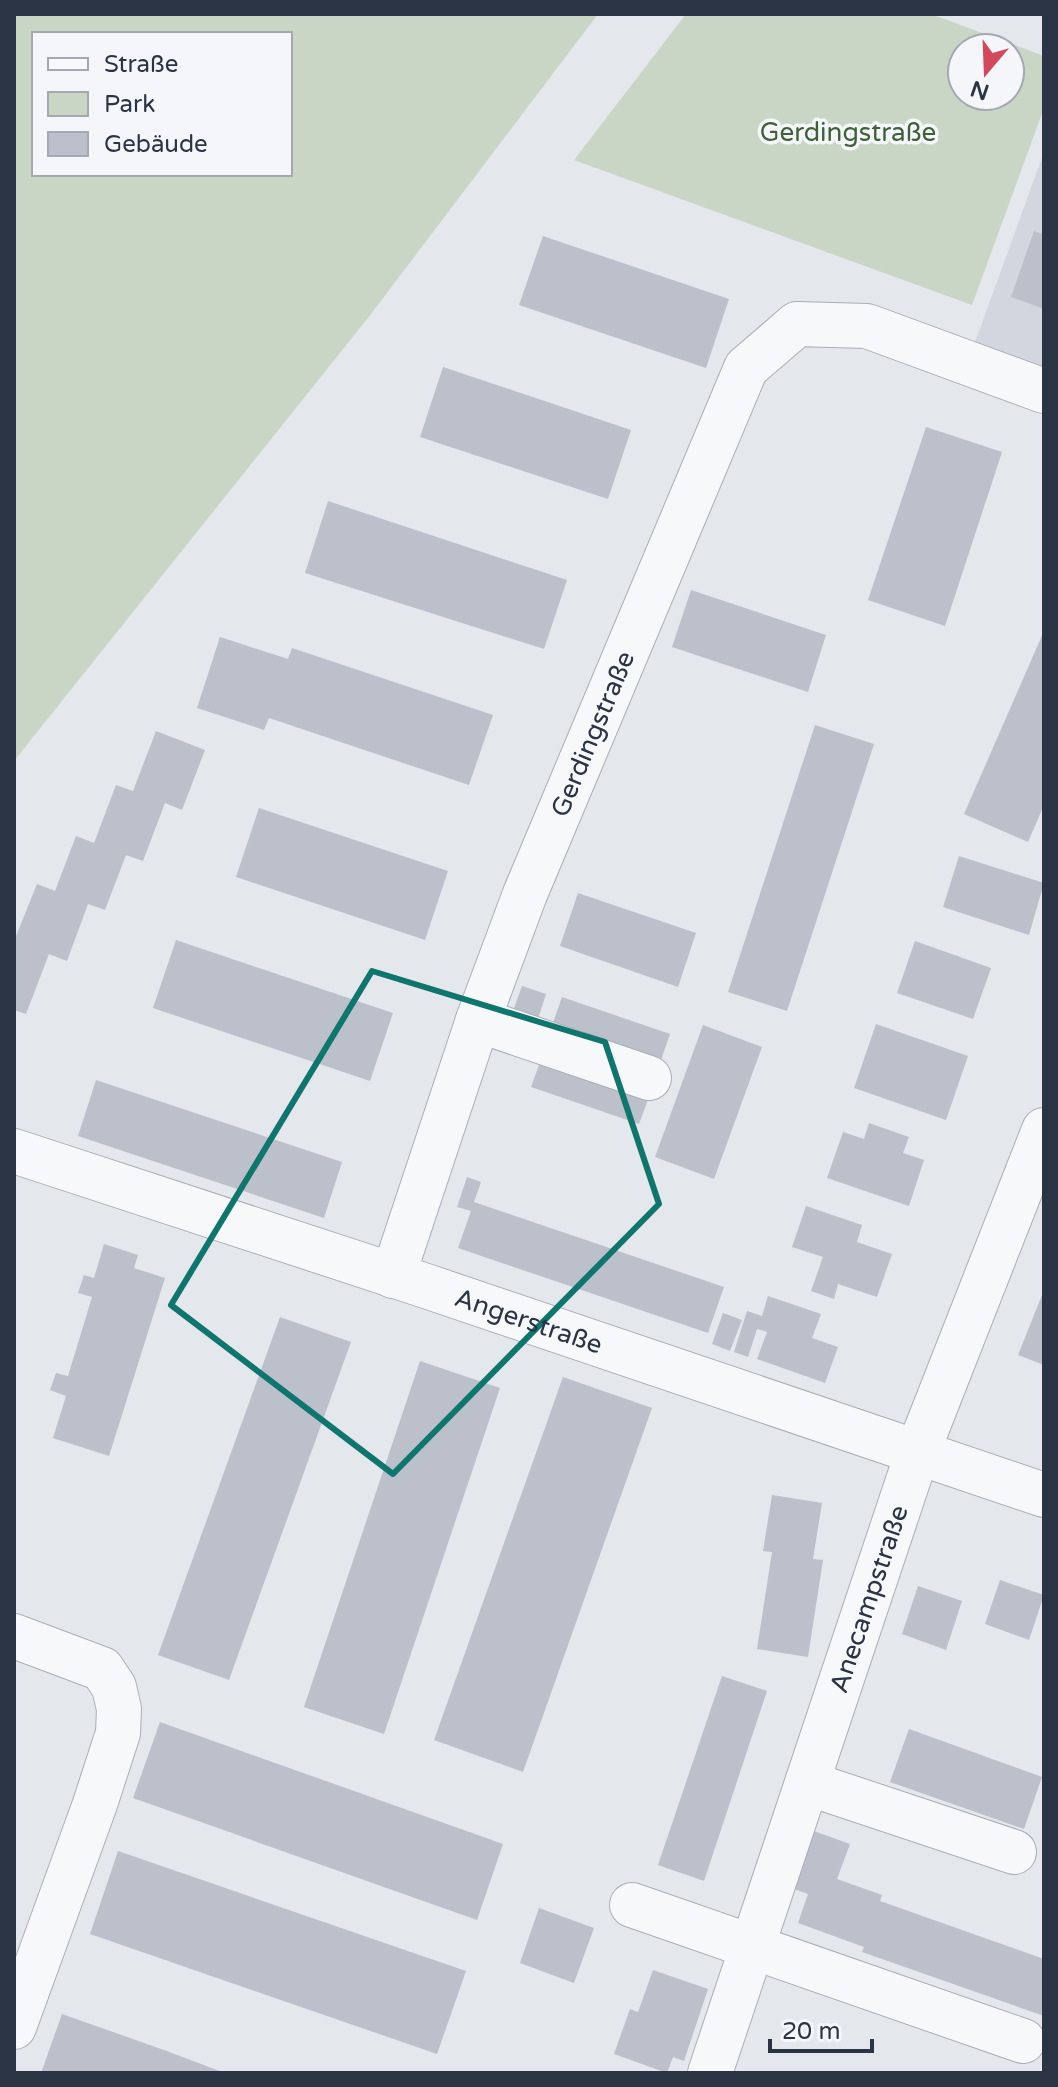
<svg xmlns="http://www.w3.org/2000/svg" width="1058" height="2087" viewBox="0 0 1058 2087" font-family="'Varela Round',sans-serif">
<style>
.built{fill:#d2d6de}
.green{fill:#c9d6c5;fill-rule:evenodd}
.building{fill:#bbc0ca}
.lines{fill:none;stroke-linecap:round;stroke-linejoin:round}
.minor-casing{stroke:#a9aeb7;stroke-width:46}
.minor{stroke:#f7f8fa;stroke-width:44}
.marked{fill:none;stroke:#0f766e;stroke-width:6;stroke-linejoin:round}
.labels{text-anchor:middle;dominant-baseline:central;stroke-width:7;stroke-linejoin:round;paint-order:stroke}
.park-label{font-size:26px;fill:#3f6138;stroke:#f4f6f9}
.street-label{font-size:26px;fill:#2b3445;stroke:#f4f6f9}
</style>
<rect width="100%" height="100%" fill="#e4e7ec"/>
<path class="built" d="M1044,152V370L974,345Z"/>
<path class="green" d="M14,14H598L371,314L14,761ZM34,34H290V174H34Z
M686,14H931L1044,56V108L972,305L574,160ZM962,48H1010V96H962Z"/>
<path class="building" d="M1034,231L1044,235V309L1011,297Z
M543,236L729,299L706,368L519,305Z
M443,367L631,430L608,499L420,437Z
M926,427L1002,452L945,626L868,600Z
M328,501L567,580L544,649L305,573Z
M691,590L826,635L808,692L672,647Z
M1044,631V805L1028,842L964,814Z
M220,637L288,659L292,648L493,715L469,785L269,718L264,730L197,708Z
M815,725L874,744L787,1011L728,992Z
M156,731L205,750L182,810L165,803L143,861L126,855L105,910L88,904L67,961L49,954L26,1014L14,1010V941L37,884L55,891L76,836L94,843L116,785L133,791Z
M259,808L448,871L425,940L236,877Z
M959,856L1044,883L1029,935L943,907Z
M578,893L696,933L678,987L560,946Z
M176,940L393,1013L370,1081L153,1008Z
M915,941L991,968L973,1019L897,993Z
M522,986L546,994L538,1019L513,1011Z
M562,997L670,1034L661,1060L553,1023Z
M876,1024L968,1056L946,1120L854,1088Z
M703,1025L762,1047L714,1179L655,1157Z
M541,1060L649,1097L639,1124L531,1087Z
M96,1080L342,1162L324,1218L78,1136Z
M869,1123L909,1137L903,1153L924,1160L909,1206L827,1178L843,1132L864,1139Z
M467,1177L481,1182L474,1202L724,1287L708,1333L458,1248L471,1211L457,1207Z
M806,1206L862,1225L857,1242L892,1254L877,1297L838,1284L834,1299L811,1291L823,1257L792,1247Z
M104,1244L138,1255L134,1268L165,1278L109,1456L53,1438L66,1396L50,1390L56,1373L68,1376L92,1297L78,1293L84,1275L94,1278Z
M1044,1290V1365L1018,1355Z
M768,1296L821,1314L812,1338L838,1347L825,1383L757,1359L767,1332L757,1329L748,1357L734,1352L747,1311L762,1316Z
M723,1313L742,1320L730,1351L712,1344Z
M280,1317L351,1342L229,1680L158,1655Z
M420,1361L500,1388L384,1734L304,1707Z
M563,1377L652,1408L523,1772L434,1740Z
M772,1495L822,1503L813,1559L823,1560L808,1657L757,1649L772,1552L763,1551Z
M1000,1580L1044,1595L1029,1640L985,1624Z
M918,1586L962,1601L946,1650L902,1634Z
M722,1676L767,1691L704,1881L658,1865Z
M160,1722L503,1844L477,1920L133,1798Z
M909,1729L1042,1777L1024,1829L890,1782Z
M814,1831L850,1844L837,1879L882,1895L880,1901L1044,1959V2016L862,1952L864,1947L798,1923L808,1894L794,1889Z
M118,1851L466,1971L437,2054L90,1934Z
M539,1908L594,1928L574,1983L520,1963Z
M653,1970L708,1989L684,2061L673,2057L667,2073L614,2054L630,2009L638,2012Z
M62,2014L164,2050L225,2073H41Z"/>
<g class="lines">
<g class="minor-casing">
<g id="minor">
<path d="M478,1020L649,1078"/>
<path id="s1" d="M14,1151L426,1286L1044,1495"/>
<path id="s2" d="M393,1276L478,1020L525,894L746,368L797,324L867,326L1044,391"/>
<path d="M14,1636L102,1669L114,1687L119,1709L118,1733L95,1804L14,2027"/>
<path d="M807,1783L1014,1852"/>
<path d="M632,1905L1023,2041"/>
<path id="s3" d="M710,2073L918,1451L1044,1130"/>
</g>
</g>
<use href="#minor" class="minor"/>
</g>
<path class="marked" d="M372,971L605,1042L659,1204L393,1474L171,1305Z"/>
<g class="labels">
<g class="park-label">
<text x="848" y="132">Gerdingstraße</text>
</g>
<g class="street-label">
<text stroke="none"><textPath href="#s2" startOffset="578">Gerdingstraße</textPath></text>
<text stroke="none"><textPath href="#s1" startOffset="542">Angerstraße</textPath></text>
<text stroke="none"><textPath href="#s3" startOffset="500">Anecampstraße</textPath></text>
</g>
</g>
<rect width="1058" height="2087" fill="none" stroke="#2b3445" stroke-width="32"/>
<rect x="32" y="32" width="260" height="144" fill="#f4f6f9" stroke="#a4a8b1" stroke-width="2"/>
<rect x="48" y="58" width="40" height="12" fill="#f7f8fa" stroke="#a4a8b1" stroke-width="2"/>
<text x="104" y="72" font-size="24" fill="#2b3445">Straße</text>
<rect x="48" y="92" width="40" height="24" fill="#c9d6c5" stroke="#a4a8b1" stroke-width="2"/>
<text x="104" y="112" font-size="24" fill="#2b3445">Park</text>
<rect x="48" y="132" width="40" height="24" fill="#bbc0ca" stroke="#a4a8b1" stroke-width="2"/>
<text x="104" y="152" font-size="24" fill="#2b3445">Gebäude</text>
<g transform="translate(986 72) rotate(199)"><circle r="38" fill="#f4f6f9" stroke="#a4a8b1" stroke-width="2"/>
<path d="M0-6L14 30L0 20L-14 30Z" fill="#d1495b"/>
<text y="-12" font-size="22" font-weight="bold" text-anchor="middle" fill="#2b3445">N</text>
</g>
<path d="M770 2039v12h102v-12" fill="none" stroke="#2b3445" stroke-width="4"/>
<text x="782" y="2039" font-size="24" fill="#2b3445" stroke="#f4f6f9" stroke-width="6" paint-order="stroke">20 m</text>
</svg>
